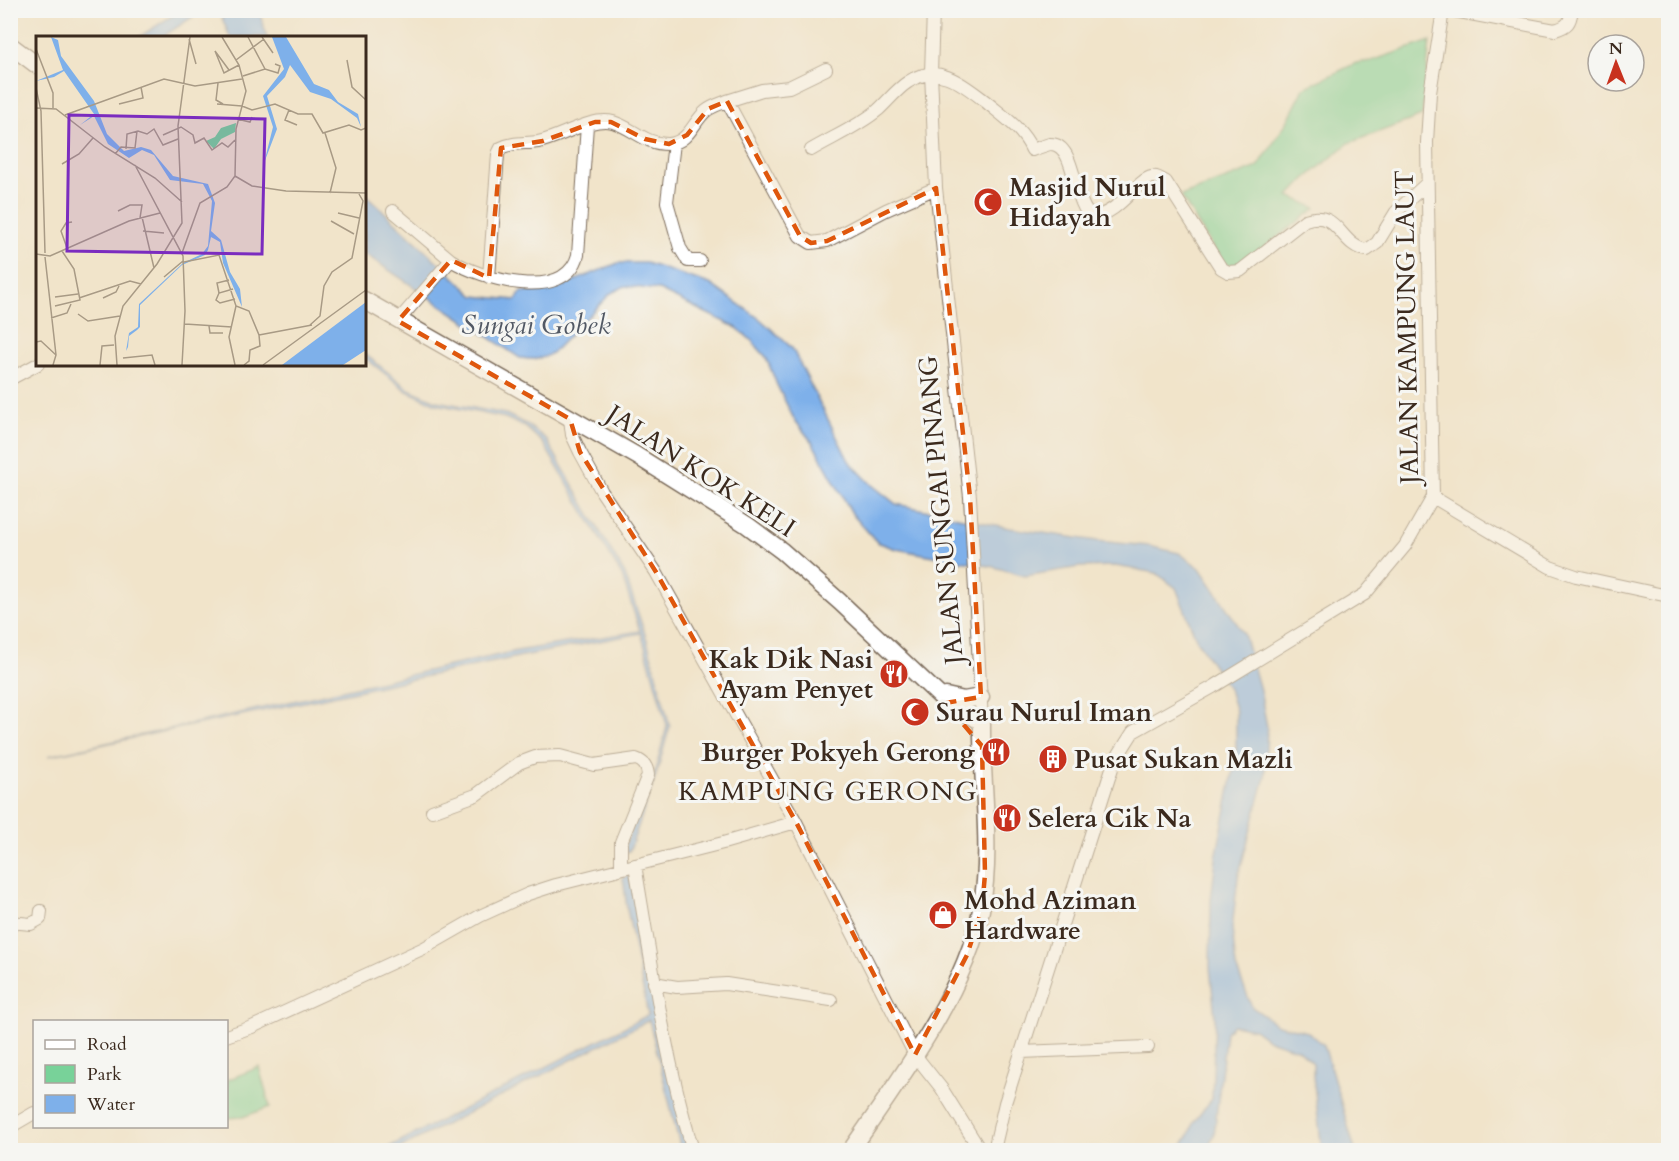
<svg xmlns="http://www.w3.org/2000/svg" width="1679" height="1161" viewBox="0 0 1679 1161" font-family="Cardo,serif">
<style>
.green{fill:#78d299;stroke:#5a7e5c;stroke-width:1.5}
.water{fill:#7eb0ea;stroke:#5c6d84;stroke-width:1.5}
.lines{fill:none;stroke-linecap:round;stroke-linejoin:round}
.street-casing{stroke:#7b6b5a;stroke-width:14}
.secondary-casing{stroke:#7b6b5a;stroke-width:19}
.street{stroke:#fff;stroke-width:12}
.secondary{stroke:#fff;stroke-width:16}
.marked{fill:none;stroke:#df570d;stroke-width:4.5;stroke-dasharray:12 8;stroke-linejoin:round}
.labels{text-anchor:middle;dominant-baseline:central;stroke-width:6;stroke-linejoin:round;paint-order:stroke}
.poi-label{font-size:26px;font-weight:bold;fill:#3b2a1e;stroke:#f6f6f2;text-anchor:start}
.street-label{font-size:26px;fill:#3b2a1e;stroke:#f6f6f2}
.water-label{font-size:27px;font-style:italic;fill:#525965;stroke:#f6f6f2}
.neighbourhood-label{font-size:27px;letter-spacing:1.5px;fill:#3b2a1e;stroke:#f6f6f2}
.inset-road{fill:none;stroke:#a89a85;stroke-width:1.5}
.view{fill:#7b2cbf;fill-opacity:0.15;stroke:#7b2cbf;stroke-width:3}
.inset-edge{fill:none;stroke:#3b2a1e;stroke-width:3}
</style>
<rect width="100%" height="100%" fill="#f6f6f2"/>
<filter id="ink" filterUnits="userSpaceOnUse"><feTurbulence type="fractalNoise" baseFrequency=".0167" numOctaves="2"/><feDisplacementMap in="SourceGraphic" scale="12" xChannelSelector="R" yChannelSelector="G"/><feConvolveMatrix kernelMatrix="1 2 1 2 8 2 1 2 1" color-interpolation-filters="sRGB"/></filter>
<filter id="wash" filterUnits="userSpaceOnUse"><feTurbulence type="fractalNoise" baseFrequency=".008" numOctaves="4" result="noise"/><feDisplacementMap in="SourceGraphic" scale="24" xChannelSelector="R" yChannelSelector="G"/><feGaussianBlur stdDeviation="1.35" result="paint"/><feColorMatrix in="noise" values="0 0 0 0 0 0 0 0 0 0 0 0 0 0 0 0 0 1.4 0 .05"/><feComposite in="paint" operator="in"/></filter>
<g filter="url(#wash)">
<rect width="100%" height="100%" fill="#f1e4ca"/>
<path class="green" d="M1430,41L1422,116L1349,143L1305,179L1289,196L1316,208L1245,262C1235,267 1229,267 1220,260L1181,196L1258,167L1287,122L1304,88L1356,63L1371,61Z
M259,1067L270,1107L243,1117L227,1118V1080Z"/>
<path class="water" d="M181,10L202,11L162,37H139Z
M219,11H259L267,37H230Z
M364,193L474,296L516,300L521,292L554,289L618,263H646L710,284L760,319L792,348L849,461L872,485L896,504L1010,528L1097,541L1149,546L1179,553L1200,568L1244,634L1260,690L1267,727L1265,777L1238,877L1232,928L1236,967L1252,1007L1278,1025L1308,1032L1324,1045L1355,1150H1322L1313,1076V1063L1299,1050L1269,1040L1254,1029L1233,1025L1226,1032L1214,1135L1206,1150H1179L1189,1135L1193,1123L1212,1099L1215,1018L1210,967L1211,900L1216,858L1236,758V712L1229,689L1197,641L1176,588L1156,573L1115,566L1080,567L1025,576L994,567L896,549L877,542L853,515L812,442L794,419L777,385L766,357L751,340L737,328L659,290L625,286L611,293L553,352C542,360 534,360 520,358L365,254Z
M365,354L409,389L437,401L506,414L526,424L546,439L625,574L647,640L670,726L657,772L630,850L626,853L624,848L655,771L667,726L641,633L518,657L48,756L516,651L640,631L622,576L543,443L525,427L505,418L436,404L407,391L365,358Z
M628,874L633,889L688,1150H681L649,1020L396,1150H383L648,1015L627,909L623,878Z"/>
</g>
<g filter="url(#ink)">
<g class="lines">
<g class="street-casing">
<path id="street" d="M933,10L931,73L936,188L970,497L982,722
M1449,10L1555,30C1568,26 1570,23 1572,10
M727,101L762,90L789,87L826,69
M674,143L667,202L680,248L688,261H700
M811,150C833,137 859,126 878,110C888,101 897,89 908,82C937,62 963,84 985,101C1003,116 1022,128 1032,150C1038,148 1045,145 1050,144C1077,143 1072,204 1092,217C1120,214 1136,180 1152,177C1157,176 1161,179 1166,182L1221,268L1228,272L1240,271L1305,220C1339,208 1340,247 1367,250L1377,243L1396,212L1426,184
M393,211L451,260
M489,277L498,154L501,148C512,142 525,144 538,142C560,138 591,116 613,122C633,128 646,145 669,144C689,142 693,122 706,111C712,106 720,104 727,101L800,236L811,243L827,241L886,210L936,188
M398,321L451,260C481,279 565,304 578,255L587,125
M10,379L38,364
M570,419L572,435L580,452L602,492L656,572L796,822L915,1055L942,1089L980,1150
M1433,497L1550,567L1576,576L1668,596
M432,811L476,795L519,763L535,757L560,756L594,765L636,759C644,762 647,766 648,775L621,842V868
M635,865C651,960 665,1058 693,1150
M10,922L31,924L40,919L41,911
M654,983L677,987L726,984L831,1000
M226,1036L252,1027L424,948L480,916L528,894L556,885L723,843L796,822
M1021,1052L1148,1047
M10,1127L34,1113
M994,1150L1005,1103L1114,762L1133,732L1213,687L1365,594L1405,546L1433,497L1427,142L1430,93L1443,10"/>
</g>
<g class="secondary-casing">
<path id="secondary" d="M10,45L38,66
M364,300L637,456L747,525L782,551L840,602L944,700L982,722C981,783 993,850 981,910C966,991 897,1083 851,1150
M946,696L964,700L981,697"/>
</g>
<use href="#street" class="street"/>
<use href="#secondary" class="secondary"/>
</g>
</g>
<path d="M0 0H1679V1161H0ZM727,101L800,236L811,243L827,241L936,188L970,497L981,697L945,703L982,746L985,874L982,909L967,955L915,1055L796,822L656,572L580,452L570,419L398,321L451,260L489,278L501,148L543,141L595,122H611L645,139L669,144L687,135L708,109Z" fill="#f1e4ca" fill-opacity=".55" fill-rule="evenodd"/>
<path class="marked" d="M727,101L800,236L811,243L827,241L936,188L970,497L981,697L945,703L982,746L985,874L982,909L967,955L915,1055L796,822L656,572L580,452L570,419L398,321L451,260L489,278L501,148L543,141L595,122H611L645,139L669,144L687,135L708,109Z"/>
<defs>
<g id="mosque-disc" transform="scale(1.5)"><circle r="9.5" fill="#c8321e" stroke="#f6f6f2"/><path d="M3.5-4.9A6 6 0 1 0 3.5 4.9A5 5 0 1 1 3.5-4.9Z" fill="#fff"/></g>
<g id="restaurant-disc" transform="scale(1.5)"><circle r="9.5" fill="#c8321e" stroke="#f6f6f2"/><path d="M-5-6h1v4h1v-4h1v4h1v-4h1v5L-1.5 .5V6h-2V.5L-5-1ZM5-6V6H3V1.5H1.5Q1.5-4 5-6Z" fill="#fff"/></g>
<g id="building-disc" transform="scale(1.5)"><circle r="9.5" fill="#c8321e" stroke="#f6f6f2"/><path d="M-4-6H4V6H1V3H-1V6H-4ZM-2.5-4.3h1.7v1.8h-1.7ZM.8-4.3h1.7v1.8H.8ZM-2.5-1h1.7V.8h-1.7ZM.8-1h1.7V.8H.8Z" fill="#fff"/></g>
<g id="shop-disc" transform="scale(1.5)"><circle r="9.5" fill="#c8321e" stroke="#f6f6f2"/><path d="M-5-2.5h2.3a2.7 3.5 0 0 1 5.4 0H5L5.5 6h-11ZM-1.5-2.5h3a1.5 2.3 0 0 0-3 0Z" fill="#fff"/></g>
</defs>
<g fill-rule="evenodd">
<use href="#mosque-disc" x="988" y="202"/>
<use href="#restaurant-disc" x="894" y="674"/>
<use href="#mosque-disc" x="915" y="712"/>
<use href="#restaurant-disc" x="996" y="752"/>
<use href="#building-disc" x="1053" y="759"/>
<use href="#restaurant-disc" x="1007" y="818"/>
<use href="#shop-disc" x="943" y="915"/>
</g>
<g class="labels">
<g class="poi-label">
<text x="1009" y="187">Masjid Nurul<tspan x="1009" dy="30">Hidayah</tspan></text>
<text x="873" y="659" text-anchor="end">Kak Dik Nasi<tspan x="873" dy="30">Ayam Penyet</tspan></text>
<text x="936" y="712">Surau Nurul Iman</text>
<text x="975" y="752" text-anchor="end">Burger Pokyeh Gerong</text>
<text x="1074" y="759">Pusat Sukan Mazli</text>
<text x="1028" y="818">Selera Cik Na</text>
<text x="964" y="900">Mohd Aziman<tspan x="964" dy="30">Hardware</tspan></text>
</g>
<g class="street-label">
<text transform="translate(1407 327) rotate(-91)">JALAN KAMPUNG LAUT</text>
<text transform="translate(701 471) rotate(33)">JALAN KOK KELI</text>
<text transform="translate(941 510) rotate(-95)">JALAN SUNGAI PINANG</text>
</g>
<g class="water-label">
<text x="536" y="325">Sungai Gobek</text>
</g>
<g class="neighbourhood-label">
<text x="828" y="791">KAMPUNG GERONG</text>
</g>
</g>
<g transform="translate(36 36)">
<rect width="330" height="330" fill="#f1e4ca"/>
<path d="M200,87L199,96L185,103L178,113L170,105L179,101L185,92Z" fill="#78d299"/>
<path d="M15,1L22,4L25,20L58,65L71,98L88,115L105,111L115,114L137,140L172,148L179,167L175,195L185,204L194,236L204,253L206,271L187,227L184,206L175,201L172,214L169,219L146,229L104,269V291L101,294L93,300L92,311L90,315L93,297L102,291L103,268L147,227L166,218L172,210L176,165L167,148L134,144L118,119L106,114L93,122L72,108L58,80L44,89L58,78L28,35L18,41L0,45L27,34ZM236,1H250L278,48L293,54L302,66L322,78L325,91L321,82L295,63L274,56L254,29L249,41L231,60L241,93L228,127L237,91L227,60L248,33ZM330,266V314L307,329H246Z" fill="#7eb0ea"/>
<path class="inset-road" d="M212,1L229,33M226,1L237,17M153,3L160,28M0,13L17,57V72M200,24L228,3M311,24L316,51L330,64M193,34L179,15L188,37L203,29M207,40L229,33L242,37L244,30L239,28M182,47L180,64L187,68M0,52L5,75L9,217M83,68L107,62L105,51M181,68L206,70M206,70L216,74L239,68L262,78H276L287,97L313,89L325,94L330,92M0,72L20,73L69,111L119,142L146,166M253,74L249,84L261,89M29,79L128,43L159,50L206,43M201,83L214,86L216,81M289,97L300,132L294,157M127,99L145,91L157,99L159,107L168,102L176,114L186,107L192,111L199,104M90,113L91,98L102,95L111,98L118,93L127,109L142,103M79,118L85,111L99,112L101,95M26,128L43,118L57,102M99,129L147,220L149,275L146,329M199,140L216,150L250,155L330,157M82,175L94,169H106L104,182M302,177L323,182M106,181L118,232M295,185L318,198M107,195L128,197M31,212L25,195L30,187L36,186M146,217L164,167L191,151L199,140L200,93L210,55L203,29L186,1M0,218L14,220L93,185L124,177M9,221L20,319L17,329M148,226L183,219L200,270L213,275L223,299L224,310L214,314L213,325L208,329M128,241L147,225M197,253L183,257L180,264L184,267L199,263M183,257L181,247L193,244M19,261L42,258M43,262L94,245L105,248M67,262L80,256L83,250M19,270L44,264L38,233L26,215M42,278L52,285L84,280M15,282L31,277L35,268M149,288L196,291M274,289L284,280L288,250L296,236L316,222L327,165L323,158M173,290L174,297H187M223,299L276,289M0,306L5,305L20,319M87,322L116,319L119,329M64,329L66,310L78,309M81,329L79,300L87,270L121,228L146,187L142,90L154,1M199,329L193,301L200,270M227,329L330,254"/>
<path class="view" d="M33,79L229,83L226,218L31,215Z"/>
<rect width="330" height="330" class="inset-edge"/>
</g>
<rect width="1679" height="1161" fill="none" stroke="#f6f6f2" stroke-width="36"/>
<rect x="33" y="1020" width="195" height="108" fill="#f6f6f2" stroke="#aba49d" stroke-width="1.5"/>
<rect x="45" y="1040" width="30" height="9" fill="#ffffff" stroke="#aba49d" stroke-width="1.5"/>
<text x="87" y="1050" font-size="18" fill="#3b2a1e">Road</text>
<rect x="45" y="1065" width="30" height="18" fill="#78d299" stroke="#aba49d" stroke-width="1.5"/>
<text x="87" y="1080" font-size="18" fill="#3b2a1e">Park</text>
<rect x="45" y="1095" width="30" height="18" fill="#7eb0ea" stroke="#aba49d" stroke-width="1.5"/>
<text x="87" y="1110" font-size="18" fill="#3b2a1e">Water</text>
<g transform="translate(1616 63) rotate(359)"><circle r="28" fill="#f6f6f2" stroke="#aba49d" stroke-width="1.5"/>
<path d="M0-4.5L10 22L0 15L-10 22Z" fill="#c8321e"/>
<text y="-9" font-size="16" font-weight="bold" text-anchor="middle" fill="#3b2a1e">N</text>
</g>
</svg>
